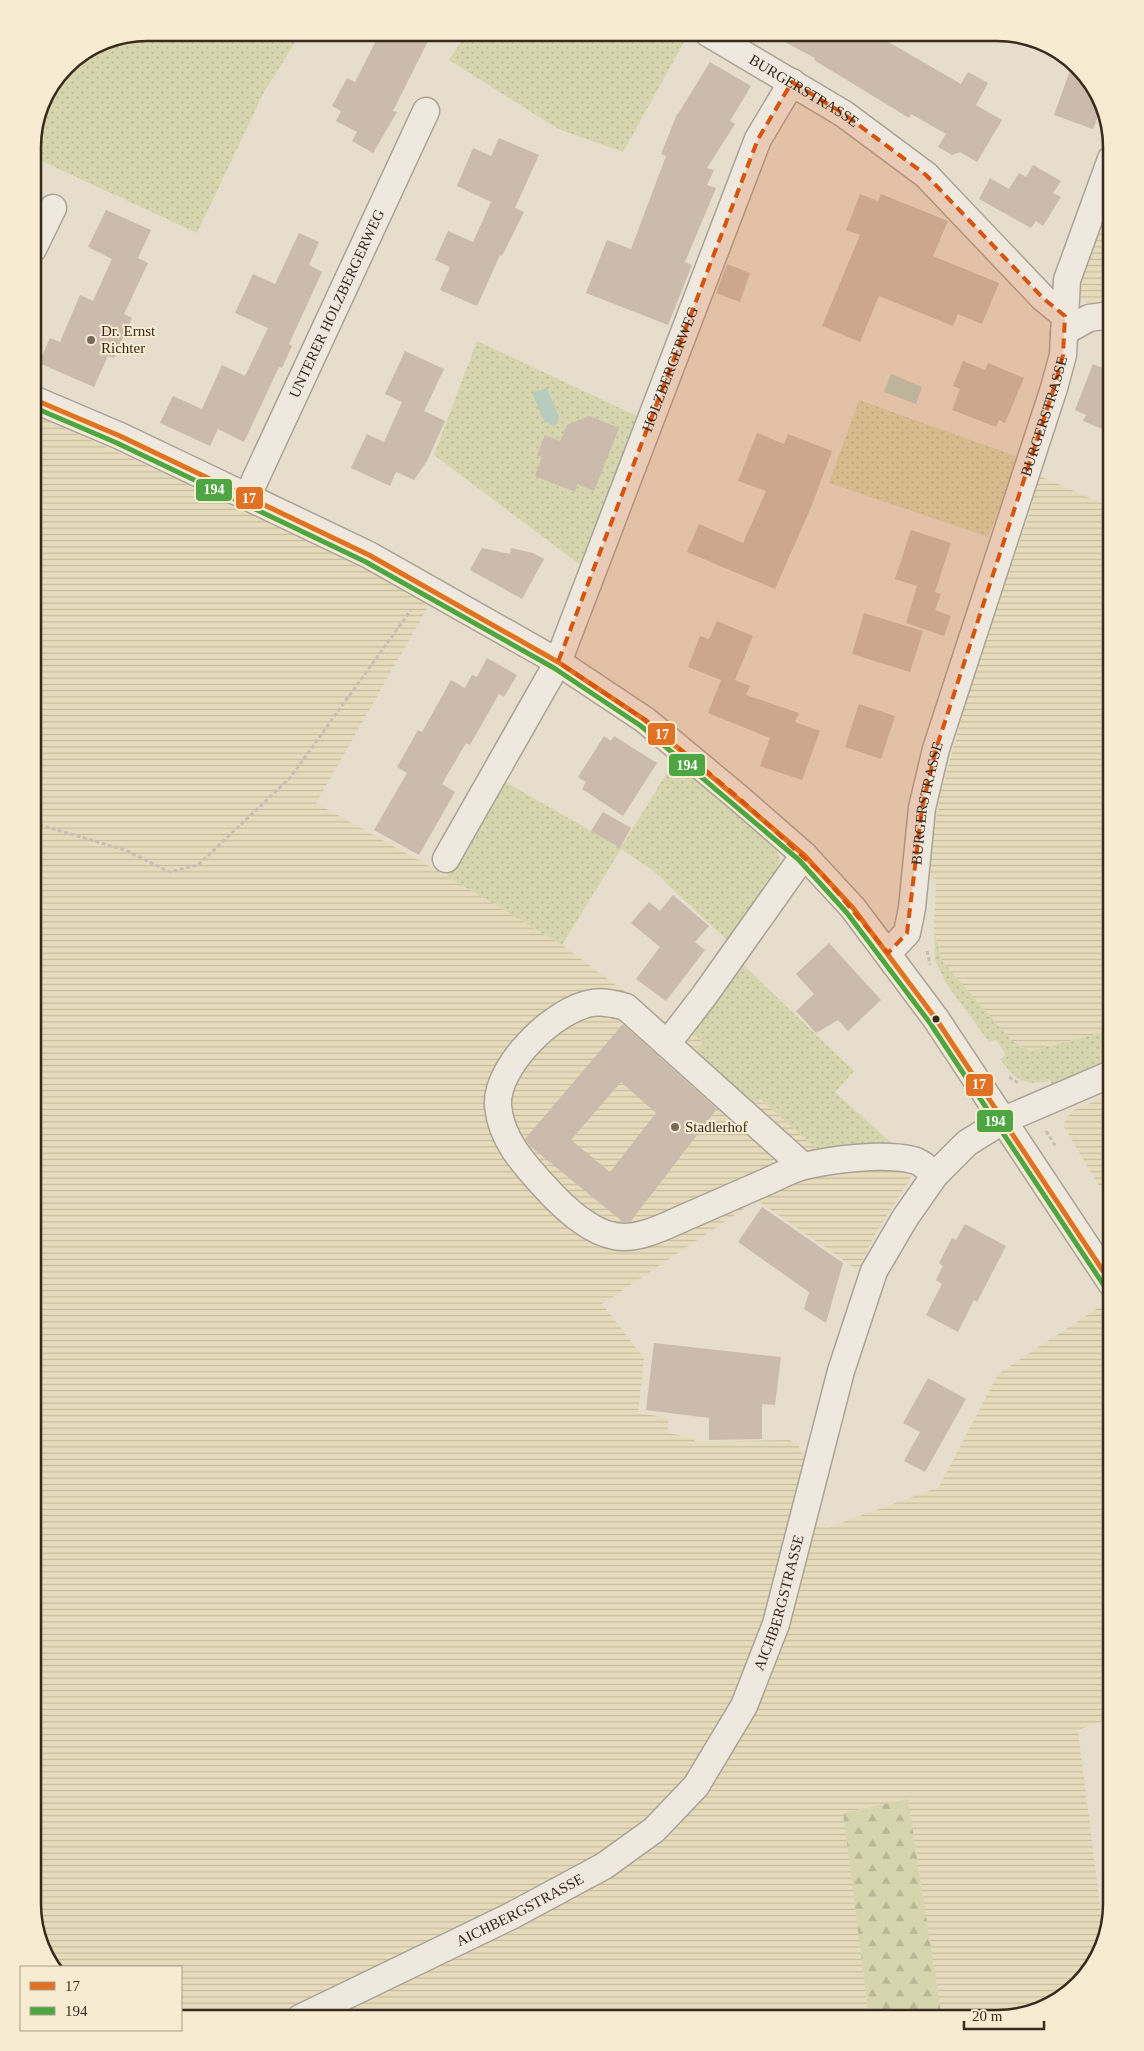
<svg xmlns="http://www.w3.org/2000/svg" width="1144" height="2051" viewBox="0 0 1144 2051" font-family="'Times New Roman',serif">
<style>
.farmland{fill:url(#farmland-rules)}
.grass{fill:url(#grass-dots)}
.forest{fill:url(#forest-firs)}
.water{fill:#b8cbbf}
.building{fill:#cabbad;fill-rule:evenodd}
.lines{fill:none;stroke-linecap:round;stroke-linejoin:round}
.minor-casing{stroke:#aba296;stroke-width:29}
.path{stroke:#c6bfb5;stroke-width:3;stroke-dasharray:4 2.5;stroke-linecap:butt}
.minor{stroke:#eee8de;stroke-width:26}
.bus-1-casing{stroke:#f7ebd1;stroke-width:9}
.bus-2-casing{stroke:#f7ebd1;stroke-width:9}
.bus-1{stroke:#e17123;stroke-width:5}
.bus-2{stroke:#4ea643;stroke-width:5}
.marked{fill:#d7540e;fill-opacity:0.2;stroke:#d7540e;stroke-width:4;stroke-dasharray:10 6;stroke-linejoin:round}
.poi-dot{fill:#76695a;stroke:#f7ebd1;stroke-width:2}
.bus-dot{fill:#3a2a1d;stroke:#f7ebd1;stroke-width:2}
.labels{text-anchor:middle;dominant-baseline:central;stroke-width:4;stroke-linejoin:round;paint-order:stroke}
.street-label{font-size:15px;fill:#3a2a1d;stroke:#f7ebd1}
.poi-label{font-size:15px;fill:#3a2a1d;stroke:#f7ebd1;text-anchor:start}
.rim{fill:none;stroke:#3a2a1d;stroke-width:2.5}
.line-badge{stroke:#f7ebd1;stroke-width:2}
.badge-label{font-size:14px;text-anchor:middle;font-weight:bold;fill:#fff}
</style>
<defs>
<pattern id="farmland-rules" width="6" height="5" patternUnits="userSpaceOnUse" patternTransform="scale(1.25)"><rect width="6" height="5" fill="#e6dcbc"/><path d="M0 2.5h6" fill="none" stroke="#c6bda1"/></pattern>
<pattern id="grass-dots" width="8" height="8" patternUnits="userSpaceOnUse" patternTransform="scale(1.25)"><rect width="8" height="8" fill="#d7d5ae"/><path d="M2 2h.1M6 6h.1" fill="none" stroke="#b9b795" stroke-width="1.8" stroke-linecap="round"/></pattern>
<pattern id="forest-firs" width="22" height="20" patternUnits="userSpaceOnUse" patternTransform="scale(1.25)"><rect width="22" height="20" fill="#d7d5ae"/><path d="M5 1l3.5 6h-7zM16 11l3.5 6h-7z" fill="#b9b795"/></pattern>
</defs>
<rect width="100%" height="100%" fill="#e6ddcc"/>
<path class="farmland" d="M1111,183V303L1093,305L1083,301L1077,292L1078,272Z
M33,414L241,508L402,588L429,605L316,803L447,876L562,945L667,1023L691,1032L703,1042L695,1053L754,1105L760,1099L820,1152L928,1150L874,1236L858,1270L757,1200L602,1304L644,1358L638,1413L669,1418L667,1433L691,1437L696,1442L790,1440L798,1445L802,1454L808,1455L766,1620L726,1717L697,1761L667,1798L629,1834L586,1865L530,1896L279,2018H181V1967H56L44,1954L33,1904Z
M1035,474L1111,507V1030L1031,1051L1012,1041L942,961L934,931L936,879L928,876L939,799L980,653L1032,506Z
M1111,1094V1206L1063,1125L1072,1111Z
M1101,1306L1111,1324V1718L1078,1730L1103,1930L1092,1967L1047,2007L997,2018H942L908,1799L843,1813L869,2018H328L536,1917L634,1863L671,1835L735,1747L768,1678L811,1525L827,1528L939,1487L998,1374Z"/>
<path class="grass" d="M147,33H301L264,92L197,233L33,157C33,106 57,66 102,42C115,36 134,35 147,33Z
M467,33H684L688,35L623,152L558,129L449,60Z
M477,341L639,417L583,567L434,455Z
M859,400L1019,457L988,537L829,483Z
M674,761L776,849L780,858L778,869L729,942L651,869L621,849L562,945L447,876L500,779L621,848Z
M934,931L942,961L1012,1041L1031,1051L1111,1030V1063L1053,1086L1050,1080C1023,1087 1016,1080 1000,1059L1006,1055L996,1040L989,1042L946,983L935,960Z
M737,959L854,1071L835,1092L898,1149L820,1152L760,1099L753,1106L695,1053L703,1042L691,1032Z"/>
<path class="forest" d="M908,1799L942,2018H869L843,1813Z"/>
<path class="water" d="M891,374L922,387L916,404L884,392Z
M547,388L559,417L557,424L553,426L547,422L545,423L532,393Z"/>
<path class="building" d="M380,33H432L393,111L397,112L373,153L352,141L357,132L336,121L341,111L332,106L347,78L355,82Z
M768,33H873L961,84L968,72L988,83L976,105L1002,120L977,162L960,152L952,155L938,147L946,134L911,114L909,118L814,60L815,58Z
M710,62L751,86L730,121L735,124L707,168L714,170L707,185L716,188L685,262L692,265L668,325L586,293L607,240L631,249L666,156L661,154L677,114H678Z
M1072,65L1100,97L1102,106L1093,129L1054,115Z
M499,138L539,155L515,208L524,212L502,256L500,255L477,306L440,290L450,267L435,260L448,231L473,242L491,202L457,186L473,148L491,156Z
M1033,165L1061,181L1053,193L1061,197L1043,226L1036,221L1031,228L979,199L990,178L1009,189L1019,173L1026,177Z
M860,194L878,201L881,194L948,221L933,256L999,283L982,324L958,314L953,326L879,296L860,342L822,326L860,235L846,230Z
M106,210L151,230L138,258L148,263L124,314L132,318L114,358L108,356L94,387L39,363L50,338L60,342L80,295L93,301L112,259L88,247Z
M299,233L319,242L309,265L322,272L289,344L292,346L282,368L279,367L244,442L218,429L210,446L160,423L173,396L202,409L222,365L245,376L268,328L235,313L253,274L275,284Z
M727,264L750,273L740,302L716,293Z
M405,351L444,369L424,411L445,421L427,461L414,480L396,472L390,486L351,468L367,434L384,442L402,402L385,394Z
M963,361L985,370L988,363L1024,378L1005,423L999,420L996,427L952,410L960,389L953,386Z
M1093,364L1112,372V433L1083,421L1086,415L1075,410Z
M589,416L619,428L594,491L577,484L575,492L535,476L542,457L537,455L545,435L560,441L567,425Z
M757,433L784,444L788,434L832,451L812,505L775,589L687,552L699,524L743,543L766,491L738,481Z
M911,530L951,543L935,592L941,594L935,610L951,616L944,636L906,623L917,586L895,579Z
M482,548L510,554L511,548L533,553L544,559L522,599L470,570Z
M864,613L923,631L910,672L852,654Z
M717,621L753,636L735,680L750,686L746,695L799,713L795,722L820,731L802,780L760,766L770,738L708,713L721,680L688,667L700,636L709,639Z
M487,658L517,675L504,697L499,694L470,745L466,743L442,784L455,792L419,855L374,830L407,773L397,767L418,730L422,732L451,680L465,688L472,675L477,677Z
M859,704L895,716L881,759L845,747Z
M604,736L611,741L614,736L657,763L623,816L582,789L586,782L578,777Z
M603,812L631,828L620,848L591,831Z
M673,895L709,926L695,942L705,950L666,1001L636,979L660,947L631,923L649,902L660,911Z
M829,943L881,1000L848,1031L838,1020L816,1033L796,1011L814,994L796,974Z
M623,1024L717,1109L631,1221L623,1222L530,1146L525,1139ZM621,1082L656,1113L610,1172L571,1140Z
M762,1207L843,1263L826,1323L804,1309L809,1292L738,1242Z
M965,1224L1006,1246L977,1302L974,1300L958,1332L926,1315L942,1284L936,1280L943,1266L939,1263L952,1238L956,1240Z
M654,1343L781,1357L775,1405L762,1404V1439L709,1440V1418L646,1410Z
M928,1378L966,1399L925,1472L904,1461L920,1432L903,1423Z"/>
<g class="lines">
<g class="minor-casing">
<g id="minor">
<path id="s1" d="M708,33L844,114L926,175L1044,299L1065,316"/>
<path d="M33,249L53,208"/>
<path d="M1064,332L1089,318L1111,315"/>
<path d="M33,399L120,436L369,555L558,662L645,720L740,799L804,855L853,908L936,1019L1111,1283"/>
<path id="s2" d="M248,495L426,111"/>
<path id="s3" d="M446,859L558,662L758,139L792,82"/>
<path id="s4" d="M888,953L907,933L912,908L922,808L936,749L1054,388L1063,355L1067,280L1111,159"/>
<path d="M667,1044L704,996L804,855"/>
<path d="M803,1166L626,1007C615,1004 603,1001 592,1003C554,1009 495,1067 498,1106C501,1139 523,1163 544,1186C562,1206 588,1231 614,1236C638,1241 665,1226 686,1217C713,1205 739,1194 766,1182C778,1177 791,1169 804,1166C835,1159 883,1153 913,1160C920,1161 929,1170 935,1175"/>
<path id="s5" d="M300,2018L511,1916L604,1866L654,1830L696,1786L744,1706L776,1624L841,1371L874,1271L905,1218L935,1175L967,1143L1004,1120L1111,1074"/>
</g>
</g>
<path class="path" d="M33,823L125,850L170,872L198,865L290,778L411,610
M927,951L930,965
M1009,1077L1020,1084
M1046,1131L1056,1147"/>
<use href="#minor" class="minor"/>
<g class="bus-1-casing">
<path id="bus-1" d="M33,399L120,436L369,555L558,662L645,720L804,855L853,908L936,1019L1111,1283"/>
</g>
<g class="bus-2-casing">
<path id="bus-2" d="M33,407L117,443L366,562L554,668L641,726L799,860L847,913L930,1023L1105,1287"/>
</g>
<use href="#bus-1" class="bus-1"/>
<use href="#bus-2" class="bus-2"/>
</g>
<path class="marked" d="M792,82L844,114L926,175L1044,299L1065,316L1063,355L1054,388L936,749L922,808L907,933L888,953L823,875L740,799L645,720L558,662L758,139Z"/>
<g class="poi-dot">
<circle cx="91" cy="340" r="5"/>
<circle cx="675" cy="1127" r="5"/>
</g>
<circle class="bus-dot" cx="936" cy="1019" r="4.5"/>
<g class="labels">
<g class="street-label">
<text stroke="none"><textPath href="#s1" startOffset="112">BURGERSTRASSE</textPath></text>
<text stroke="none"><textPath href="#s2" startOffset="211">UNTERER HOLZBERGERWEG</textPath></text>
<text stroke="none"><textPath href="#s3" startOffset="540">HOLZBERGERWEG</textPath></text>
<text stroke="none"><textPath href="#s4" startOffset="564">BURGERSTRASSE</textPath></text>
<text stroke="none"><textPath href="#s4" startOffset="159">BURGERSTRASSE</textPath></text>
<text stroke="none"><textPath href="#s5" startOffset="665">AICHBERGSTRASSE</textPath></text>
<text stroke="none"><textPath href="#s5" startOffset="245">AICHBERGSTRASSE</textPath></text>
</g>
<g class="poi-label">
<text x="101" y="331">Dr. Ernst<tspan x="101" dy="17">Richter</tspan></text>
<text x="685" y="1127">Stadlerhof</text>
</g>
</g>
<path d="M0 0H1144V2051H0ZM147 41H997A106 106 0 0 1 1103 147V1904A106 106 0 0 1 997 2010H147A106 106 0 0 1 41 1904V147A106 106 0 0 1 147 41Z" fill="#f7ebd1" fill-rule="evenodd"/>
<path class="rim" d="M147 41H997A106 106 0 0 1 1103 147V1904A106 106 0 0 1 997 2010H147A106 106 0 0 1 41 1904V147A106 106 0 0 1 147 41Z"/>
<g class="line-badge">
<rect x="195" y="478" width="38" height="24" rx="5" fill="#4ea643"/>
<rect x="235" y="486" width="29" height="24" rx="5" fill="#e17123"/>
<rect x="647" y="722" width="29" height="24" rx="5" fill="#e17123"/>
<rect x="668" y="753" width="38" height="24" rx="5" fill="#4ea643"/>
<rect x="965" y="1073" width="29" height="24" rx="5" fill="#e17123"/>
<rect x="976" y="1109" width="38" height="24" rx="5" fill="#4ea643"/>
</g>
<g class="badge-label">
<text x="214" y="494">194</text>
<text x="249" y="503">17</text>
<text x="662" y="739">17</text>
<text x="687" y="770">194</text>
<text x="979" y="1089">17</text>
<text x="995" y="1126">194</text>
</g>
<rect x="20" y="1966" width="162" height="65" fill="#f7ebd1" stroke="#ab9e89"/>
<rect x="30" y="1982" width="25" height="8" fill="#e17123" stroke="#ab9e89"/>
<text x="65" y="1991" font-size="15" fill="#3a2a1d">17</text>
<rect x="30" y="2007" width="25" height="8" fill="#4ea643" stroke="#ab9e89"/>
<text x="65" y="2016" font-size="15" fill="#3a2a1d">194</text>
<path d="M964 2021v8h80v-8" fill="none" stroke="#3a2a1d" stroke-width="2.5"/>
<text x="972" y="2021" font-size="15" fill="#3a2a1d" stroke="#f7ebd1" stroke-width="4" paint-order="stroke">20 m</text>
</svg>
